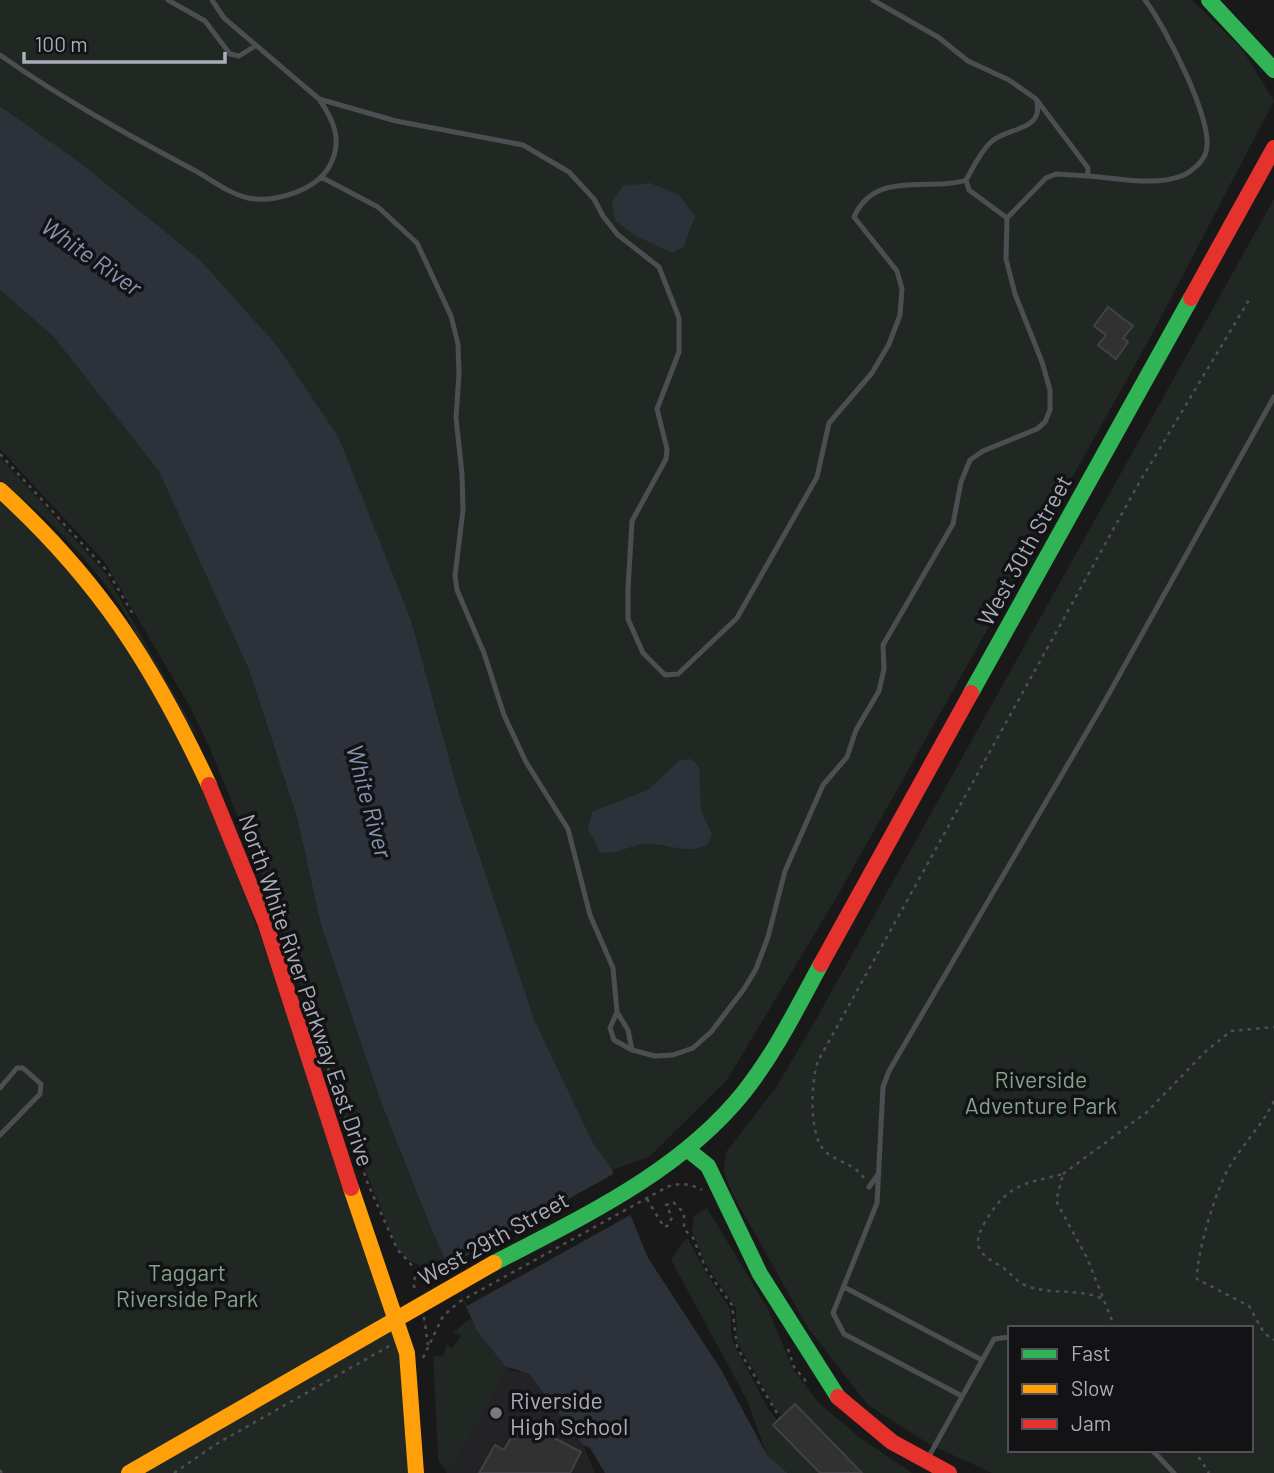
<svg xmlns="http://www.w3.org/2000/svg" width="1274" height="1473" viewBox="0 0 1274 1473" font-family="Barlow,sans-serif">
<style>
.built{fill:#232325}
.green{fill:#212823;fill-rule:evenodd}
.water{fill:#2d323a}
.pier{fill:#191919}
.building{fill:#313131;stroke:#424245;stroke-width:2}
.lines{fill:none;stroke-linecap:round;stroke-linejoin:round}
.path{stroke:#4f4f53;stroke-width:2.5;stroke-dasharray:3.5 5;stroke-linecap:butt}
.lane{stroke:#4d4e52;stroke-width:5}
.fast{stroke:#30b455;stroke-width:16}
.slow{stroke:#ff9f0a;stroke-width:16}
.jam{stroke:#e5322d;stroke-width:16}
.poi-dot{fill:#787981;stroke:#131315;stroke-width:2.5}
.labels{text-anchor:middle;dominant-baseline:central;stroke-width:7;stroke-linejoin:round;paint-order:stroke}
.street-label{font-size:23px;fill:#abadb9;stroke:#131315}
.park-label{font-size:23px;fill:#84a28c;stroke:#131315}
.poi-label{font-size:23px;fill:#abadb9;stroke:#131315;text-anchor:start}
.water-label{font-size:24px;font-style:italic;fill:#8694b1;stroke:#131315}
</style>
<rect width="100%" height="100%" fill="#191919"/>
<path class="built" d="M477,1331L511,1370L529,1374L583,1445L595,1473H447L438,1460L433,1357L451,1360Z"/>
<path class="green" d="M0,0H1192L1242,49L1274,101L1150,338L991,623L835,900L727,1080L649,1157L612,1170L592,1141L534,1019L460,798L411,620L339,438L200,260L82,164L0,106Z
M1274,199V1473H992L929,1444L868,1405L808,1328L732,1193L724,1172L726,1152L775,1089L814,1023ZM1010,1328H1251V1450H1010Z
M0,290L54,337L159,470L249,670L297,817L321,925L381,1102L431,1228L450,1266L445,1268L438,1262L421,1266L408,1260L397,1248L360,1157L267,888L208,744L189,705L104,561L0,449Z
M0,457L106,574L198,736C185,728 134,627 119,604C87,556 45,515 0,480Z
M0,498L37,530L116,624L176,731L217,816L397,1318L410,1473H0Z
M707,1208L768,1309L793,1369L818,1402L859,1437L912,1473H862L796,1404L782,1416L776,1410L737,1342L736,1309L705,1263L692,1231L694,1216Z
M685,1239H688L706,1273L730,1309L732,1341L769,1410L820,1473H788L767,1455L747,1400L671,1260Z
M471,1318L477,1331L505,1366L492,1397L449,1471L439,1460L434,1355L443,1356L447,1344L452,1349L461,1335L453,1333Z"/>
<path class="water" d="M0,106L82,164L200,260L278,347L339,438L411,620L460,798L534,1019L592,1141L612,1170L648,1258L720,1368L767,1455L788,1473H605L590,1448L583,1445L529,1374L505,1366L477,1331L431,1228L381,1102L321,925L297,817L249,670L159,471L54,337L0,290Z
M650,183L679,195L695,216L684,246L673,253L638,237L615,221L612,201L623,186Z
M691,759L699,767L701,811L712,834L708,844C688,856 664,842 643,844C628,846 615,856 600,852L588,829L592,812L648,790L680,760Z"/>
<path class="pier" d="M617,1172L634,1213L467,1306L446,1267Z"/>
<path class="building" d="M1108,307L1133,326L1123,338L1128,342L1116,359L1098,345L1106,335L1094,326Z
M795,1404L862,1473H820L773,1425Z
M524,1422L581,1452L570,1473H479L495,1445L504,1450L511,1438L515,1439Z"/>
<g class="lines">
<path class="path" d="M0,454L108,572L134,616
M314,1028L368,1184L397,1249L417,1271L413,1284L416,1291
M1274,1101C1262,1125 1245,1142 1231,1164C1217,1185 1196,1255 1197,1279L1249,1306L1264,1333L1274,1340
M1063,1174L1147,1112L1205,1052L1231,1031L1274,1027
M864,1178C854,1163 833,1161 823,1149C809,1132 811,1081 818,1061L1139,483L1249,300
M647,1199L664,1227L669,1225L672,1217L666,1205L673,1202L684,1213V1229L693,1238L707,1271L732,1305L737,1347L780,1418
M1101,1298C1077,1288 1051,1295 1027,1286C1016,1282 1011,1273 1002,1267C980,1254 970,1248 985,1222C1008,1183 1024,1184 1063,1174L1056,1201L1087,1258L1115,1328
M424,1317L428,1345
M788,1349L794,1367L809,1385
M423,1358L443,1316L459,1302L667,1187C680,1182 691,1184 702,1190
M1194,1450L1209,1473
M0,1470L2,1473
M174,1473L218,1443L391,1345"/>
<path class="lane" d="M168,0L205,21L230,54L239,56L255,46
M212,0L224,18L319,99L396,121L523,145L569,172L594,199L603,216L618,235L659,267L679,318V352L657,409L667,449L666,459L632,521L628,589V619L643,653L665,675L678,674L737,618L817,477L829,423L872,373L889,344L900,315L902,289L897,271L854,217C875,169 931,192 966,180
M873,0L938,37L968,61L1009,80L1036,99L1088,168V176C1118,178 1156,187 1184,175C1192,171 1203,162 1206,152C1215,122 1164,25 1145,0
M0,55C61,98 126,134 192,169C211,179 227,193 248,198C274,203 315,191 329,167C343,142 335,122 319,99
M1037,102C1043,132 1006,127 991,142C980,152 973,168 966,180L969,190L1007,218L1046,178L1056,174L1088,176
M321,177L378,207L417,243L451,316L458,344L459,374L456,418L462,474L463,510L455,576L457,590L484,653L504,715L526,762L568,829L590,915L613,968L617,1012L610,1028L614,1040L632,1050L655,1056L673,1055L693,1048L711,1032L744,989L756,969L768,937L785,871L823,785L847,757L856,730L879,691L884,669L883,645L953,524L961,482L970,460L983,451L1037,429L1045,422L1050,410V390L1042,362L1015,294L1006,259L1007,218
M617,1012L628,1030L632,1050
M0,1088L17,1068H23L41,1084L40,1094L0,1135
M869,1187L879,1173
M844,1287L982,1360
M962,1396L844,1334L833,1313L877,1203L883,1087L889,1071L1106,699L1274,397
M1152,1450L1174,1473
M928,1458L994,1339L1010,1337"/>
<path class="fast" d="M1209,0L1274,70
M971,693L1191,298
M687,1149L708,1166L760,1274L838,1397
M494,1263C582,1217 680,1172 744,1092C775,1053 797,1008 821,964"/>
<path class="slow" d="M0,490C99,580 153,665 209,785
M351,1188L407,1353L416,1473
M129,1473L494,1263"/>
<path class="jam" d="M1191,298L1274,148
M209,785L265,922L351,1188
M821,964L971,693
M838,1397L892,1442L949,1473"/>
</g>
<circle class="poi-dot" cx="496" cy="1413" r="7"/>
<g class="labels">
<g class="street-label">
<text transform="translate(1024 550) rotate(-61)">West 30th Street</text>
<text transform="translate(307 990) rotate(71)">North White River Parkway East Drive</text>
<text transform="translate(493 1238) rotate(-29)">West 29th Street</text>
</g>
<g class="park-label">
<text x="1041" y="1079">Riverside<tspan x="1041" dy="26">Adventure Park</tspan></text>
<text x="187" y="1272">Taggart<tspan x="187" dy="26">Riverside Park</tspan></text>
</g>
<g class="poi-label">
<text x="510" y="1400">Riverside<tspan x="510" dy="26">High School</tspan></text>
</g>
<g class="water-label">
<text transform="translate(92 256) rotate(35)">White River</text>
<text transform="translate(370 801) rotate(75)">White River</text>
</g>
</g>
<rect x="1008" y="1326" width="245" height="126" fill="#131315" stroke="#505157" stroke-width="2"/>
<rect x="1022" y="1349" width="35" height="10" fill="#30b455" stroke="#505157" stroke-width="2"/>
<text x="1071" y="1361" font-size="21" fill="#abadb9">Fast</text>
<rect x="1022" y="1384" width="35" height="10" fill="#ff9f0a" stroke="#505157" stroke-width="2"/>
<text x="1071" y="1396" font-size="21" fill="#abadb9">Slow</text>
<rect x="1022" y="1419" width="35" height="10" fill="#e5322d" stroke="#505157" stroke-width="2"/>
<text x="1071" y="1431" font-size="21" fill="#abadb9">Jam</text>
<path d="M24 52v10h201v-10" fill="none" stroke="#abadb9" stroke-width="3.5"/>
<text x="35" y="52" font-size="21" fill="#abadb9" stroke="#131315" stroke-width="5" paint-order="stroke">100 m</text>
</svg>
